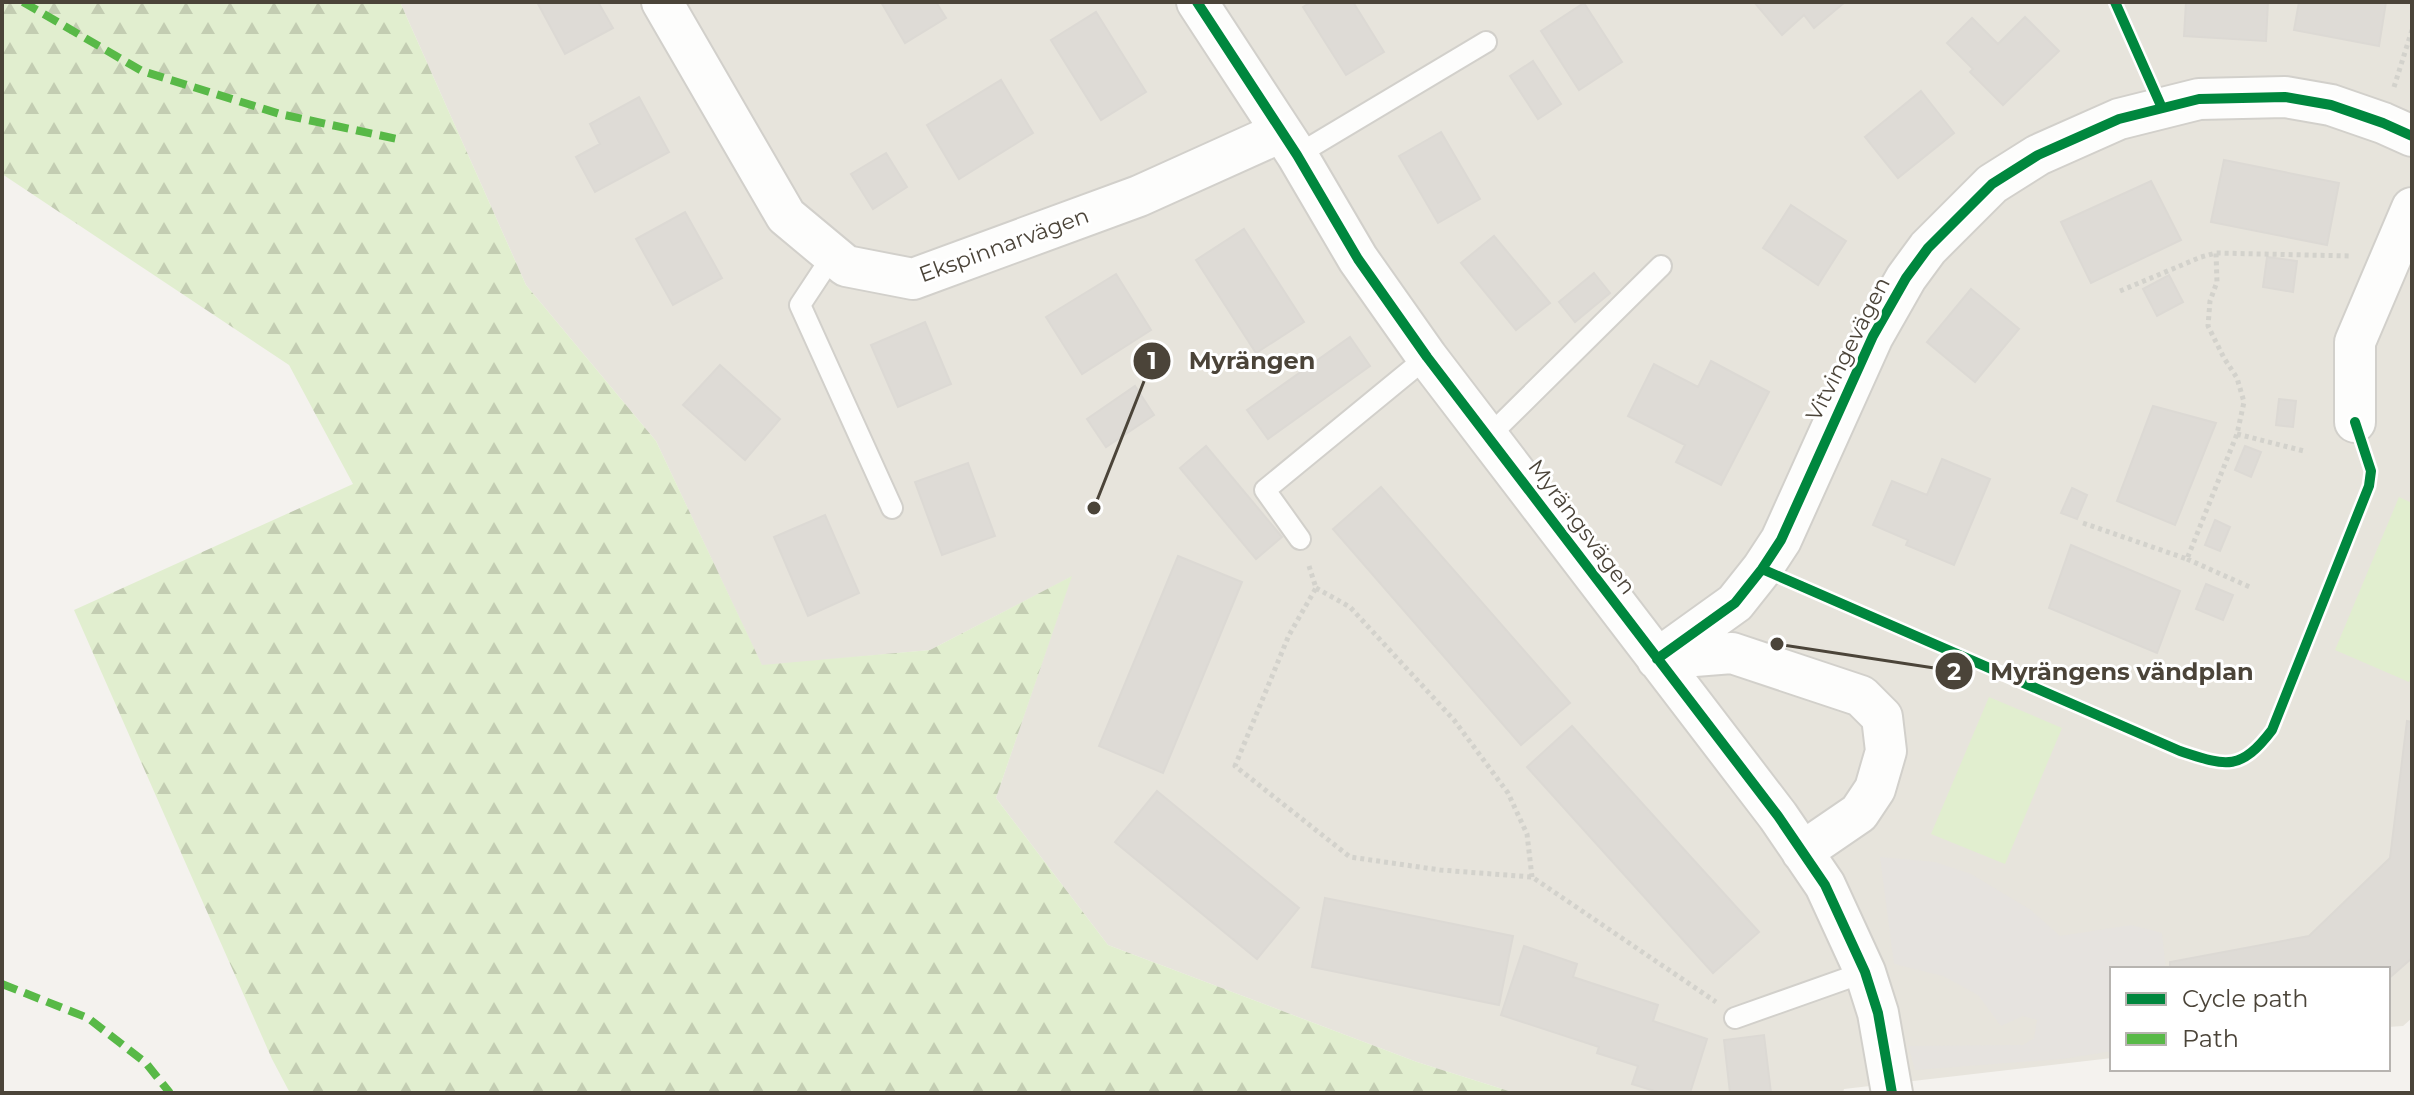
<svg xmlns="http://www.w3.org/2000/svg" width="2414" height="1095" viewBox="0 0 2414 1095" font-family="Montserrat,sans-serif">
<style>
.residential{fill:#e7e4dc}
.grass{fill:#e1eecf}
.forest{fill:url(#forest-firs)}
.parking{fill:#e6e3df}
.building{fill:#dedbd6;stroke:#dcd9d4;stroke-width:2}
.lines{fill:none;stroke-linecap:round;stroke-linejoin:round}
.lane-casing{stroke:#d2d0cb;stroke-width:24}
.street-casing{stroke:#d2d0cb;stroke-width:44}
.path{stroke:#d3d2cc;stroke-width:5;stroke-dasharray:4 4;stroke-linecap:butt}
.lane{stroke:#fdfdfc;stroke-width:20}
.street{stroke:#fdfdfc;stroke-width:40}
.quiet{stroke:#58b947;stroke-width:8;stroke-dasharray:16 8;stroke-linecap:butt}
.cycleway-casing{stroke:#fff;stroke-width:15}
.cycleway{stroke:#00873e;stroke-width:10}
.labels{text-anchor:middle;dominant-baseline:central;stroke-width:6;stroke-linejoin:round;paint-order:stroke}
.street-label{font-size:22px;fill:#4b4439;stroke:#fff}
.leader{fill:none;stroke:#4b4439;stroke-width:3}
.callout-dot{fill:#4b4439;stroke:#fff;stroke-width:3}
.mark-label{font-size:24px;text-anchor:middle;font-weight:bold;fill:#fff}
.callout-label{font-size:24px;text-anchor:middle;font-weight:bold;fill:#4b4439;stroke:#fff;stroke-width:6;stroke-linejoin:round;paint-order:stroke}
</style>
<defs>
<pattern id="forest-firs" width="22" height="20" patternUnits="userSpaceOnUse" patternTransform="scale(2)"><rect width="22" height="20" fill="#e1eecf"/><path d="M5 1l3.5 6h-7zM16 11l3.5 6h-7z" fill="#c3cdb2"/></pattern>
</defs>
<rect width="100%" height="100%" fill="#f4f2ee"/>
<path class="residential" d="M400,2H2412V1018L2403,1026L2388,1027V969H2112V1058L1844,1089L1843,1093H1515L1417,1062L1108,945L996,798L1071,577L930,650L762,666L656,441L526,285Z"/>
<path class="grass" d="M2399,497L2412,503V674L2409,682L2335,650Z
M1989,697L2062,728L2005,864L1931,834Z"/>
<path class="forest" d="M2,2H400L526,285L656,441L762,665L930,650L1072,576L996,798L1108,945L1417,1062L1515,1093H290L272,1059L74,610L353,484L289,365L2,174Z"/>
<path class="parking" d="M1880,857L1935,862L1971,874L2031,910L2060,936L2131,925L2162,933L2166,969H2112V1051L2062,1059L1915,1070L1908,1046L2023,1045L2034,1038L2037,1020L2023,1016L2001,1026L1978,995L1943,976L1894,964Z"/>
<path class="building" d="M537,2H598L613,28L565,54Z
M881,2H936L946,18L905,43Z
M1311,2H1353L1384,52L1346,75L1303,7Z
M1754,2H1845L1814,28L1804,15L1782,35Z
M2186,2H2268L2266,41L2184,36Z
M2299,2H2386L2379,46L2294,30Z
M1584,3L1622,62L1579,90L1541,31Z
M1096,12L1146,92L1101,120L1051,40Z
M2025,17L2059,51L2003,105L1970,72L1973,69L1947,43L1972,18L1998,44Z
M1533,61L1561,104L1538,119L1510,76Z
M1001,80L1033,133L959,179L927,125Z
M1921,91L1954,133L1898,178L1865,137Z
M639,97L669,152L595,192L576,157L600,144L590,124Z
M1441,132L1480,199L1438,223L1399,156Z
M886,153L907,187L873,209L851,174Z
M2224,160L2339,183L2327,245L2211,222Z
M2151,181L2181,240L2091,283L2061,222Z
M1791,205L1846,241L1818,285L1763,248Z
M685,212L722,278L673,305L636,239Z
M1244,229L1304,322L1256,353L1196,260Z
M1494,236L1550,303L1516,330L1461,263Z
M2267,257L2297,261L2293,292L2263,287Z
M1594,273L1610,293L1575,322L1559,302Z
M1116,274L1151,330L1082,374L1046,317Z
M2169,275L2183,302L2157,316L2143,289Z
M1971,289L2019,329L1975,382L1927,342Z
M925,322L951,384L898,407L871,345Z
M1350,337L1370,366L1268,439L1247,410Z
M1711,361L1769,392L1721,485L1676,462L1685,445L1628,416L1654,364L1698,387Z
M720,365L780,419L745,460L683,405Z
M1135,386L1154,415L1106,447L1087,419Z
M2279,399L2296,401L2293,427L2276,425Z
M2153,406L2216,423L2175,525L2117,501Z
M1206,446L1282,537L1256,559L1180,468Z
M2245,446L2261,452L2251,477L2235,470Z
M1942,459L1990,479L1954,565L1906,545L1908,540L1873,525L1892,481L1927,495Z
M968,463L995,536L942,555L915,482Z
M1381,487L1570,703L1521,745L1333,529Z
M2072,488L2087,495L2077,519L2061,513Z
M825,515L859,593L808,616L774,537Z
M2215,520L2230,527L2220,551L2205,545Z
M2071,545L2180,591L2157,653L2049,608Z
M1178,556L1242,582L1163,773L1099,746Z
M2206,584L2233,595L2223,620L2196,609Z
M2407,721L2412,722V958L2388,979V969H2170V962L2309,936L2390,858Z
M1572,726L1759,932L1713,973L1527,767Z
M1157,791L1299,908L1257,959L1115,842Z
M1325,898L1513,936L1499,1005L1312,967Z
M1524,946L1577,964L1573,977L1658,1005L1653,1021L1707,1039L1690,1093H1661L1632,1084L1638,1066L1597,1053L1599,1047L1501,1015Z
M1764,1035L1771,1093H1730L1724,1040Z"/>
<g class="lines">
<g class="lane-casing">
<path id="lane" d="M1297,155L1486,42
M833,255L800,305L892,508
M1488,437L1661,266
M1300,539L1265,490L1427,357
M1735,1018L1865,972"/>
</g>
<g class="street-casing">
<path id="street" d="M662,2L786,216L846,266L913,279L1139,196L1281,132
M1197,2L1297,155L1358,259L1427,357L1778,816L1825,885L1865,972L1878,1013L1892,1093
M2355,422V342L2412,208
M1657,659L1735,603L1762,569L1781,540L1873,336L1906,278L1928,248L1992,184L2038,155L2119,119L2199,99L2285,97L2331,105L2383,123L2412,136
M1657,659L1732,653L1861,696L1882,717L1886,751L1875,789L1859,813L1802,852"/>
</g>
<path class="path" d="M2394,87L2412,30
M2120,291L2201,257L2216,253L2352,256
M2237,434L2304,451
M2083,523L2187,559L2237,434L2244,402L2237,378L2224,358L2208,326L2210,301L2217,282L2216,253
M2187,559L2252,588
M1309,566L1316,588L1289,635L1235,766L1350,857L1440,870L1532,877L1716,1002
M1316,588L1350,607L1454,720L1508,793L1527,834L1532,877"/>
<use href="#lane" class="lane"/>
<use href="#street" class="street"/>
<path class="quiet" d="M23,2L142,71L280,114L402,140
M2,984L88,1018L146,1063L170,1093"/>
<g class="cycleway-casing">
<path id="cycleway" d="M1197,2L1297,155L1358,259L1427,357L1778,816L1825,885L1865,972L1878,1013L1892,1093
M2115,2L2162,108
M1762,569L2180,751C2226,766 2240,772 2272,730L2369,486L2371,471L2355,422
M1657,659L1735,603L1762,569L1781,540L1873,336L1906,278L1928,248L1992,184L2038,155L2119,119L2199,99L2285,97L2331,105L2383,123L2412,136"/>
</g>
<use href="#cycleway" class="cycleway"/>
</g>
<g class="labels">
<g class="street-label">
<text transform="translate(1004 245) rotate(-20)">Ekspinnarvägen</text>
<text transform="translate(1848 349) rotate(-63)">Vitvingevägen</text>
<text transform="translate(1582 527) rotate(53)">Myrängsvägen</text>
</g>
</g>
<path class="leader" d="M1094 508L1152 361M1777 644L1954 671"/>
<g class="callout-dot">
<circle cx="1094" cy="508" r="8"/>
<circle cx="1777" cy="644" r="8"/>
<circle cx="1152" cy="361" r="20"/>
<circle cx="1954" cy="671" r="20"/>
</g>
<g class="mark-label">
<text x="1152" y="369">1</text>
<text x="1954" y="680">2</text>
</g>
<g class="callout-label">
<text x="1252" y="369">Myrängen</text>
<text x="2122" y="680">Myrängens vändplan</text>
</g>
<rect width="2414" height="1095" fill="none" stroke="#4b4439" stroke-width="8"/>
<rect x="2110" y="967" width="280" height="104" fill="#ffffff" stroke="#b7b4b0" stroke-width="2"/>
<rect x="2126" y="993" width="40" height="12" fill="#00873e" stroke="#b7b4b0" stroke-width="2"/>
<text x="2182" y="1007" font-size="24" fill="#4b4439">Cycle path</text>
<rect x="2126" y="1033" width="40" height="12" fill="#58b947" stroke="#b7b4b0" stroke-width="2"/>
<text x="2182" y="1047" font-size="24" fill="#4b4439">Path</text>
</svg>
